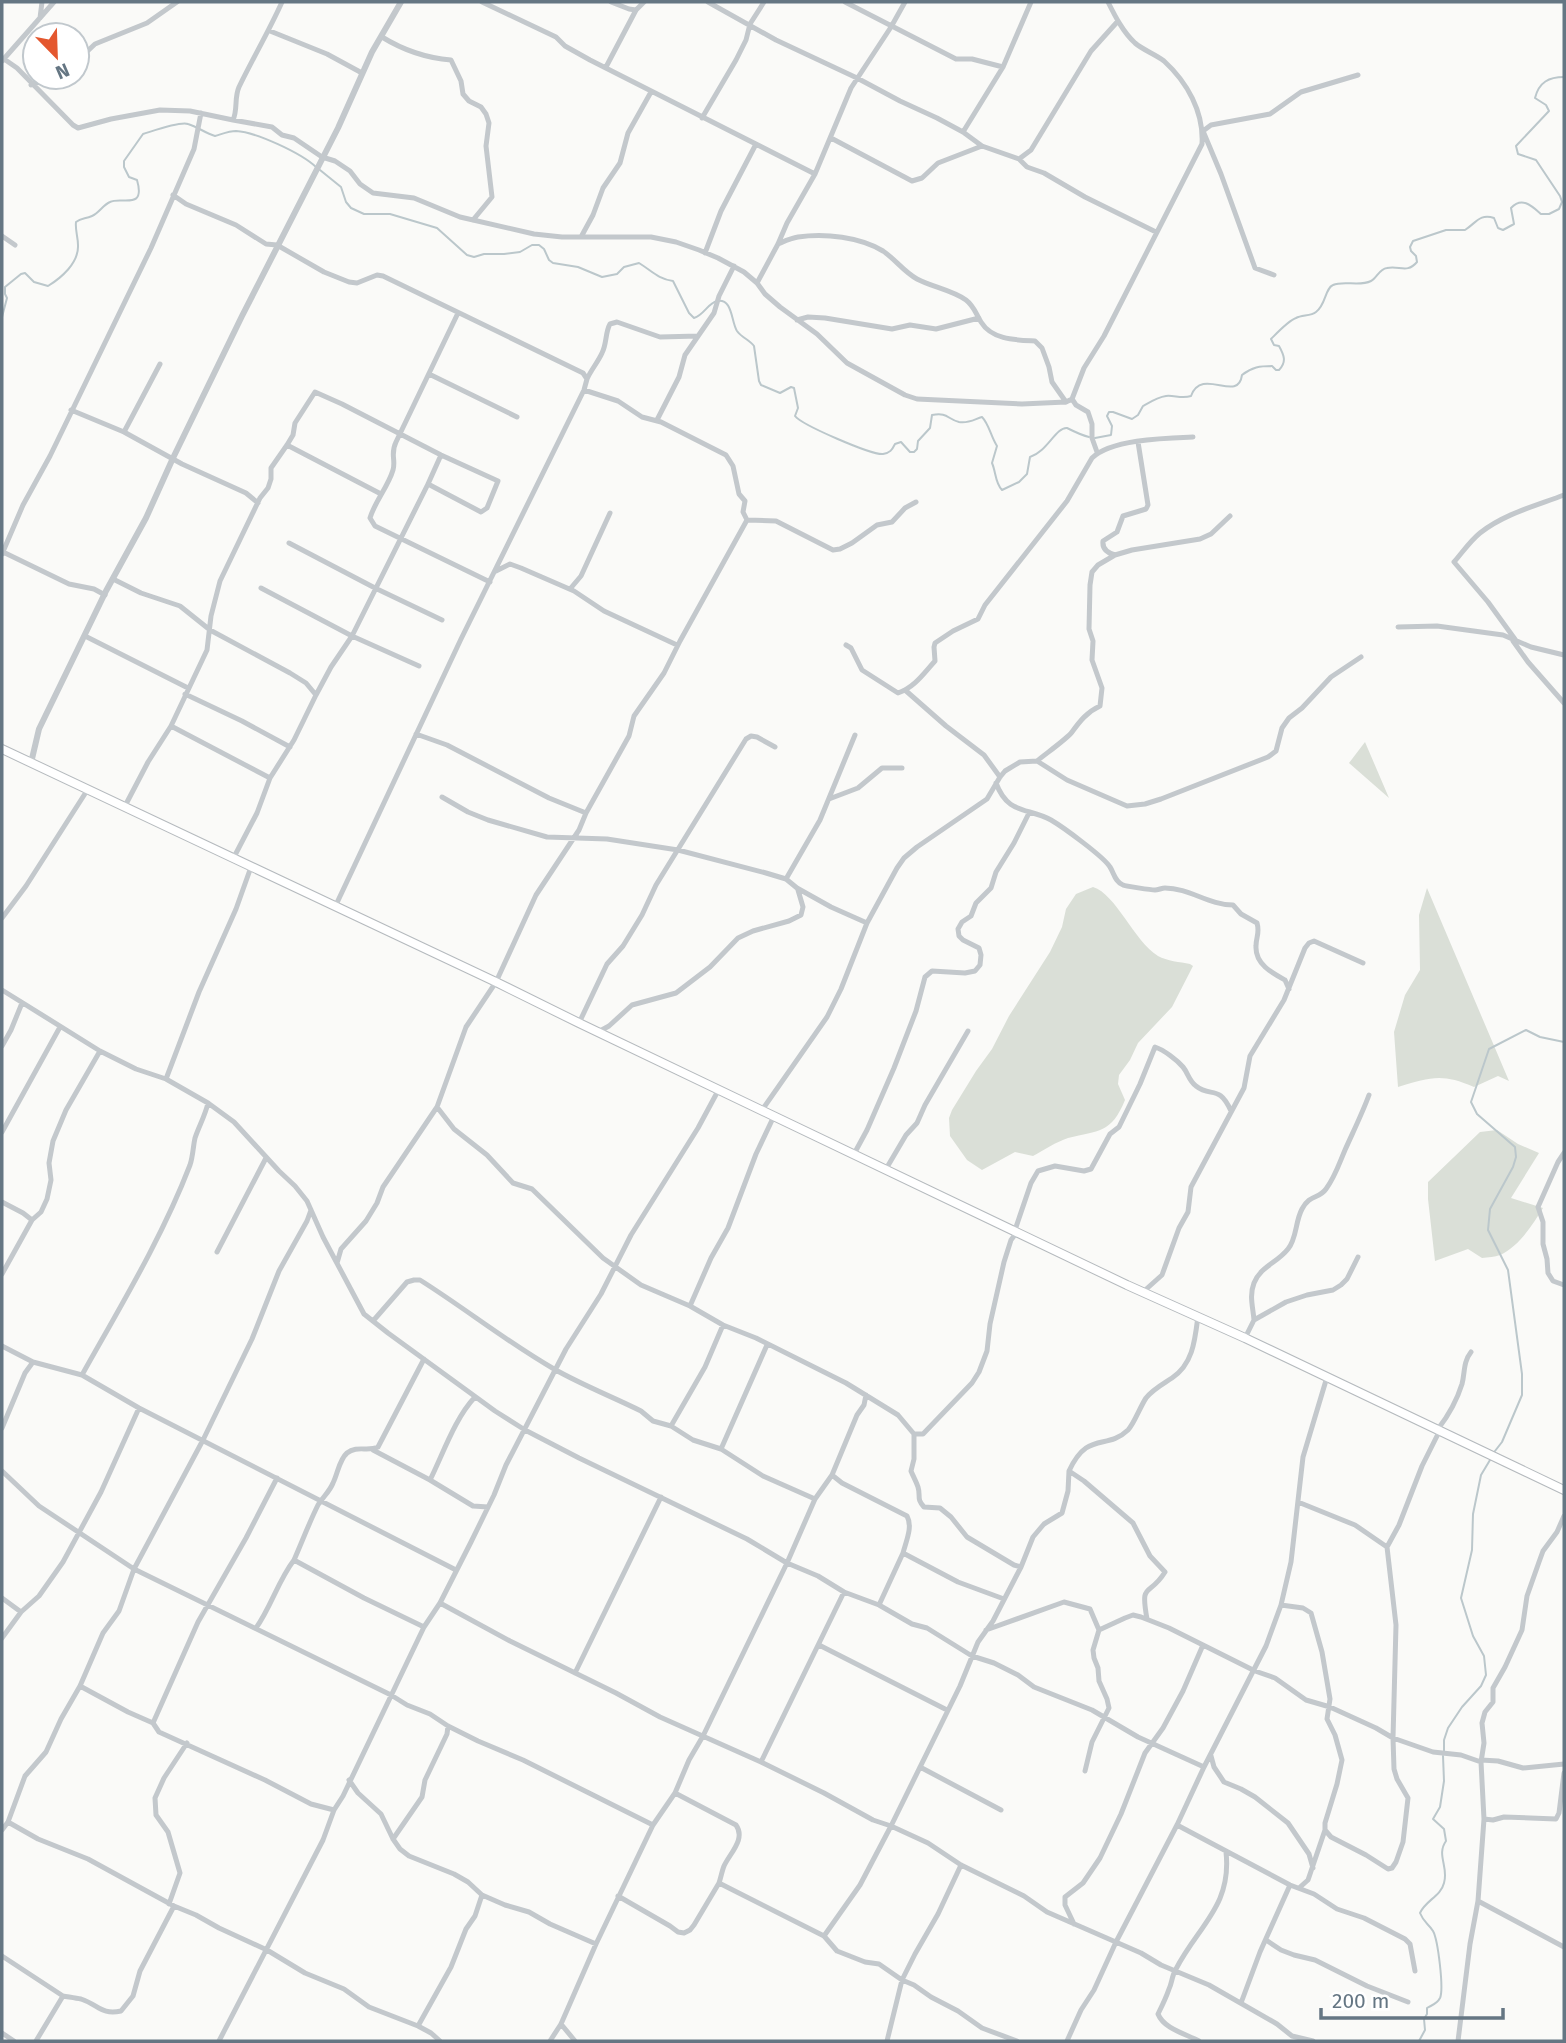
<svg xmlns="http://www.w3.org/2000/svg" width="1566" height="2043" viewBox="0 0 1566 2043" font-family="'Fira Sans',sans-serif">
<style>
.green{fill:#dadfd7}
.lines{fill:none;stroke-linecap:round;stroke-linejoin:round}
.stream{stroke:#bbc7cb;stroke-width:2}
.primary-casing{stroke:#b5babe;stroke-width:10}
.minor{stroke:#c3c8cc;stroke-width:5}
.tertiary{stroke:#c3c8cc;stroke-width:6}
.primary{stroke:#fff;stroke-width:8}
</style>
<rect width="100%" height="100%" fill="#fafaf8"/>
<path class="green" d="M1365,742L1389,798L1349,763Z
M1093,887C1116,894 1134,941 1158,956C1167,961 1180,962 1190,964L1193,966L1172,1007L1138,1043L1130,1060L1119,1075L1118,1084L1125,1100C1111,1134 1099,1130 1068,1138C1056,1142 1044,1150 1033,1156L1015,1152L982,1170L967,1160L950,1136L949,1118L952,1110L976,1071L992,1049L1009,1016L1050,952L1062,927L1066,909L1076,894Z
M1427,888L1509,1081L1498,1076L1474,1087C1442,1073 1431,1077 1398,1087L1394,1032L1405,995L1420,970L1419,915Z
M1497,1130L1518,1144L1539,1153L1511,1198L1543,1208C1533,1224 1519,1247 1500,1255C1495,1257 1488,1257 1482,1258L1468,1249L1435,1261L1428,1199V1182L1480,1132Z"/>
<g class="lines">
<path class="stream" d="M320,170L341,187L346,202L351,208L364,214H390L437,228L467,255L474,257L484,254H504L520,252L532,245H539L544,249L549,260L553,263L578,267L602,277L617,274L624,267L639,263C652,271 658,279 673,281L689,313L694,318C704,315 708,303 717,301C733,298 731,322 737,331C742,338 750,340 754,346L759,381L761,385L780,393L791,387L794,388L798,408L795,416C802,425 871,455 883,454C890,453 892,450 895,444L901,442L910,452H914L917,449L918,441L930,428L932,415C948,412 947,419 959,422C968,424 975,419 982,417C989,424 991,437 997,446L992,463C996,472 995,483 1002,490L1019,482L1027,474L1030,457C1047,452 1056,427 1067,428C1069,429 1084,436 1089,437
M2,317L7,298L5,294V287L21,274L25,273L34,282L48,286C61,278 79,263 78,245C78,237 75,230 76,222C81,218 85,219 92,216C99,213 103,205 110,202C121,196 146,211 137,180L129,177L124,167V161L143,134C153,131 180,121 188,124C198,127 205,133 215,136C222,134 229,131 236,131C256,132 301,153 316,167
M1095,438L1111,435L1112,426L1107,416L1109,412H1113L1132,419L1138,415L1143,406C1150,402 1158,397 1166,396C1174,395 1182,399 1191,396C1202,366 1238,404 1242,375C1252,367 1260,366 1272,366L1276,370H1279C1287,362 1284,355 1279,346L1274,345L1271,339C1277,333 1288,321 1296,318C1302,315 1311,316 1316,312C1326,305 1325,288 1333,285C1344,280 1359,287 1371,281C1377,278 1379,269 1387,268C1399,265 1407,274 1417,262L1416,256L1411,251L1410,247L1413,241L1446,230H1465C1476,223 1480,213 1494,218L1498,228L1503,230L1514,224L1511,208C1522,196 1532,206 1541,214H1549L1559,209L1562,202L1560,196L1536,160L1518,154L1516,146L1549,111L1546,105L1535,98C1539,82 1549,77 1564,77
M1495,1451L1502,1442L1522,1395V1374L1508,1270L1488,1230L1490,1209L1513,1167L1516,1157L1515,1147L1477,1114L1471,1102L1489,1049L1526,1030L1540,1037L1564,1042
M1444,1751V1740L1448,1728L1462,1707L1481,1686L1486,1675L1484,1656L1473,1636L1461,1598L1472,1550L1473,1514L1481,1475L1490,1460
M1419,2041L1425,2030L1424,2019L1427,2014V2008C1432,2005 1437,2004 1440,1998C1444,1989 1438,1940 1433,1931C1428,1923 1424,1923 1420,1913C1425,1901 1441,1896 1444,1883C1449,1867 1436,1855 1446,1841L1444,1829L1433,1819L1440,1807L1444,1781L1443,1756"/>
<g class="primary-casing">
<path id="primary" d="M2,749L496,982L579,1023L1127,1285L1245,1338L1564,1490"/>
</g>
<path class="minor" d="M482,2L556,37L565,46L590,60L815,174
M611,2L629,9L636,10L644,2
M708,2L776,40L857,78L900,101L937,118L963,132L982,146L1019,159L1027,167L1044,173L1085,197L1156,232
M845,2L956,59H972L1003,67
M40,18L42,2
M270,31L327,54L362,73
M382,37C403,50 426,58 451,60L461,81L463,94L469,101L481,107L486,114L489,123L486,146L492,197L473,220
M4,59L17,68L73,125L78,128L111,119L160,110L190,111L233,120C238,109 234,98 239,87C253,58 269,31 282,2
M2,61L54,2
M77,61L95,44L147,23L177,2
M606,67L636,10
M31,85L55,77
M702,118L736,60L746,40L750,24L764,2
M233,120L272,127L282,135L294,138L322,157L335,161L350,171L360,184L373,193L414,198L460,217L534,234L562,237H651L676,242L699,250L718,258L744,272L757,283L765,294L780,307L817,334L847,363L905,395L917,399L1022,404L1066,402L1072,399L1084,368L1104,336L1202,144C1204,112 1187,82 1164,61C1155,54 1143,50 1135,43C1123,32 1115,16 1108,2
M963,132L1003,67L1031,2
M831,138L912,181L922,178L938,163L982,146
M1019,159L1031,150L1091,51L1118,21
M173,195L186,204L236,225L266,244L277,245L324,272L349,282L357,283L377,275L383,276L583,373L587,379L584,390L461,639L335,907
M2,236L15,245
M581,237L593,215L603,188L620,163L628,133L651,92
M778,244C785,241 791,238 798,237C825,233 860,237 883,251C895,259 904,272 917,279C932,287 952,290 966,300C974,306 976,314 981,322C992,340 1016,340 1035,341L1042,348L1049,367L1052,382L1066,402
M705,253L721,211L756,144
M1274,275L1255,268L1221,174L1203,131L1211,125L1270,114L1301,92L1358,75
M757,283L778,244L787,223L815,174L851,88L891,27L905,2
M458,313L396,442C390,454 396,460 393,470C388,487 375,501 370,518L375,526L490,582
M797,320L808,317L825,318L892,329L910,325L936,329L979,318
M429,374L517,417
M587,379C591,370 598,362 602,353C607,343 605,333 610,324L617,322L660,337L698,336
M1072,399L1076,405L1088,412L1092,424V438L1097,452
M71,410L124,432L182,464L246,493L258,503
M657,420L679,377L685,355L714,313L719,296L734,266
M124,432L160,364
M287,445L381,494
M747,520L776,521L833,550L840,549L852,543L877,525L892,522L905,508L916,502
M289,543L375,588L442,620
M3,552L69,584L94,589L105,595
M2,554L23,505L50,456L151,248L194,149L201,113
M1115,555C1108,553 1102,549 1103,541L1117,532L1123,516L1146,509L1148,505L1138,442
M496,571L510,564L521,568L574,591L604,611L677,645
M113,579L141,593L180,606L210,630L290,673L306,683L316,695
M261,588L352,636L419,666
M570,589L581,576L610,513
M1398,627L1437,626L1503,635L1531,647L1564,655
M85,636L188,688
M1513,641L1528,662L1564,703
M1517,642L1488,602L1454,562C1462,553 1470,541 1480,533C1504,514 1535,506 1564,495
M846,645L851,648L862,670L898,693C915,687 924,673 935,661L934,647L935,643L953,631L978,619L985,605L1067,501L1092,458C1111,439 1167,438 1193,437
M905,690L946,726L984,755L1000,777
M185,694L242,721L290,747
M171,726L270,778
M416,734L447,745L549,798L586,813
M1037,761C1044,755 1068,738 1072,732C1080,721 1087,712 1100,706L1102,688L1092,660L1093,641L1089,629L1090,585L1092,572L1098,565L1115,555L1132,550L1200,539L1211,534L1230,516
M996,783C1008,815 1027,807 1051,820C1063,827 1104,857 1110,867C1114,873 1115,882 1123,885C1125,886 1151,890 1155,890C1158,890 1162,888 1165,888C1189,888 1209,905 1233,905L1241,914L1257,923C1260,933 1256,937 1256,946C1255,964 1272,973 1285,980L1289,989
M442,797L468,812L488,820L547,837L607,839L678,850L766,873L786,879L797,888L831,907L867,923
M829,799L858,788L882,768H902
M125,806L148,762L171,726L207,650L211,616L220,581L260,498L268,488L271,479V468L287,445L293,435L295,423L315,392L342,404L441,455L498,481L487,508L481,512L428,484
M233,859L257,813L270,778L294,740L316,695L331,667L352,636L428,484L441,455
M786,879L820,820L855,735
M2,918L26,886L88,789
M2,990L100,1051L136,1069L166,1079L208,1103L234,1122L279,1171L295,1186L307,1201L323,1237L364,1314L388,1333L495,1411L525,1430L579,1458L747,1539L787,1563L818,1576L844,1592L879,1605L912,1624L927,1628L972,1656L994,1663L1018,1675L1034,1687L1092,1710L1138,1737L1204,1767
M579,1023L607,964L623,946L642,915L656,885L746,739L751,736L757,737L775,747
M598,1032L609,1026L632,1005L676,993L710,967L738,938L753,931L789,921L801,915L803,907L798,890
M2,1046L11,1030L22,1003
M166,1079L199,992L236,909L251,867
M437,1107L454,1129L487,1155L513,1183L532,1189L603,1258L641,1285L690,1306L723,1325L756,1338L846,1383L898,1415L914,1434H923L972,1383L979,1372L987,1351L990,1324L1004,1262L1011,1240L1017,1232
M762,1110L827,1017L841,989L867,923L897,868L904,858L917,847L987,799L1000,777L1005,771L1020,762L1037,761L1067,780L1127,806L1145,804L1161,799L1268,757L1276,751L1282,728L1289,718L1302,708L1331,677L1361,657
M2,1132L60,1027
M1564,1153L1558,1162L1538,1207L1543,1222V1244L1547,1259L1548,1273L1553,1281L1564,1285
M854,1154L867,1130L894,1068L916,1011L925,977L932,971L965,973L975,971L980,965L981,955L979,948L963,940L959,936L958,929L962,922L971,916L976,903L991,888L996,872L1014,843L1029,813
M886,1169L906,1135L917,1123L925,1105L968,1031
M2,1202L23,1213L32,1220
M1015,1230L1031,1183L1038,1171L1055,1166L1084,1171L1091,1169L1110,1134L1119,1127L1140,1084L1155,1047C1164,1050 1177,1060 1183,1067C1188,1073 1189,1081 1196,1086C1211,1098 1219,1084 1231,1111
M217,1252L266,1158
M337,1263L341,1249L366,1221L377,1203L383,1187L437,1107L466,1027L496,982L536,895L579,830L586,813L629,736L634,716L664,673L680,641L747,520L743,512L745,501L739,494L733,466L726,455L661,422L642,417L618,401L584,390
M2,1274L32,1220L41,1212L47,1199L51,1180L49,1163L53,1141L66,1110L100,1051
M1143,1292L1162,1275L1179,1228L1188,1212L1191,1187L1244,1088L1250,1056L1284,1000L1305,948L1309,943L1314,941L1363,963
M690,1306L711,1258L728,1228L756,1154L774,1116
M1254,1320C1253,1307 1249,1296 1254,1283C1261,1266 1277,1263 1288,1249C1297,1238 1295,1222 1302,1209C1310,1194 1319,1199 1326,1189C1335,1177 1339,1164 1345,1150C1353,1132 1362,1114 1369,1095
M373,1321L407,1282L414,1280H420C466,1309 507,1342 554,1369C582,1385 613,1397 641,1411L653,1421L671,1426L693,1440L721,1449L763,1476L815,1499
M1245,1338L1254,1320L1286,1302L1307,1295L1333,1290L1341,1285L1347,1279L1358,1257
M2,1346L33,1362L82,1375L139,1408L456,1570
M424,1359L378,1447C368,1452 357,1445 347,1453C339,1460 338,1473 333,1483C330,1491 323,1497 318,1505C309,1523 302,1542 294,1560L364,1598L424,1627
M82,1375C120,1307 162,1238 190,1165C193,1156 193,1147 195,1138C199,1126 205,1116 208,1103
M866,1395L864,1405L857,1415L832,1475L842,1483L907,1516C913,1527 906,1541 903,1553L958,1582L1004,1599
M671,1426L705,1367L723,1325
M2,1428L25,1373L33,1362
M1438,1429C1448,1416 1457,1400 1462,1384C1465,1373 1463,1362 1471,1352
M914,1434V1459L911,1471C913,1476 916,1481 918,1487C921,1497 916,1498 924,1507L940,1508L951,1517L967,1537L1014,1565L1021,1567
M721,1449L767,1345
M373,1450L430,1480L473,1506L488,1507
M2,1471L39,1506L134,1569L391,1695L407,1705L430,1714L448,1726L478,1741L523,1760L653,1825
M832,1475L815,1499L787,1563L703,1736L689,1760L675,1793L736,1825C746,1839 730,1853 724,1866C722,1871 721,1877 719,1883L824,1936L837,1951L865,1962L879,1964L902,1980L914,1985L931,1997L958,2011L982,2028L1017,2041
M430,1480C443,1454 455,1418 475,1397
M1298,1502L1355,1525L1387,1547
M2,1598L21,1612
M440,1603L510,1641L616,1693L660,1717L761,1762L824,1793L873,1820L891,1826L928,1843L961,1865L1024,1896L1047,1912L1141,1953L1161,1965L1209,1985L1277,2024L1292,2036L1313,2041
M879,1605L903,1553
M1281,1605L1303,1608L1311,1613L1322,1652L1330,1699L1327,1719L1335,1735L1342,1760L1337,1784L1325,1823V1830L1331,1837L1366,1855L1388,1869L1392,1868L1396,1862L1403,1842L1408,1798L1397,1779L1394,1769L1393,1738L1396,1625L1387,1547L1399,1525L1422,1466L1440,1430
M1147,1619C1140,1580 1149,1598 1165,1572L1150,1556L1133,1523L1084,1481L1069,1471C1088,1430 1106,1451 1128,1430C1134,1424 1140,1407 1146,1398C1153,1389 1163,1384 1172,1378C1193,1364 1195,1340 1198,1316
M256,1628C271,1607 278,1581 294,1560
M986,1630L1064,1602L1090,1609L1099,1630L1125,1618L1133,1615L1141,1617L1169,1628L1255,1671L1275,1678L1306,1700L1330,1707L1376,1728L1393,1738L1433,1752L1461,1755L1481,1762
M2,1638L21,1612L39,1596L63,1562L101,1492L139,1408
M819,1645L947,1710
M575,1673L661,1497
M80,1686L128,1712L153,1723L159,1732L265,1780L311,1804L334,1810
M153,1723L198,1622L246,1538L277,1478
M1211,1756L1214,1767L1224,1782L1241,1789L1255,1797L1288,1823L1309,1854L1313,1868
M1481,1760L1498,1761L1523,1768L1564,1764
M761,1762L844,1592
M920,1767L1001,1810
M1085,1771L1092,1742L1109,1708L1107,1699L1099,1681L1098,1668L1094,1658L1093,1650L1099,1630
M349,1780L358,1793L381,1814L393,1839L400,1849L409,1856L454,1874L468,1882L482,1895L505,1905L529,1912L550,1924L596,1944
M1484,1819L1493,1820L1504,1817L1556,1819L1559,1813L1564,1773
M8,1822L38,1839L88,1859L174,1906L196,1915L219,1928L267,1950L305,1973L344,1989L369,2007L418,2026L431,2033L440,2041
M1177,1825L1290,1885L1314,1894L1337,1909L1364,1918L1405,1939L1410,1944L1415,1971
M2,1830L8,1822L25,1776L46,1752L61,1719L80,1686L103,1633L119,1611L134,1569L203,1440L252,1339L279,1271L307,1221L311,1210
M393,1839L422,1797L425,1780L447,1734L448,1726
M1299,1888L1308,1880L1325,1830
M618,1896L670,1926L678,1932L684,1933L690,1930L694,1925L719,1883
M1478,1901L1564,1947
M169,1904L180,1873L168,1832L156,1815L155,1798L164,1778L187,1743
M1074,1924L1065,1905V1897L1083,1883L1100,1858L1121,1814L1145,1753L1163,1728L1183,1691L1203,1645
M824,1936L860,1885L891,1826L960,1686L978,1642L993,1621L1021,1567L1033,1537L1044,1524L1062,1513L1068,1491L1069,1471
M1266,1940L1281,1950L1294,1955L1315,1960L1367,1986L1408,2002
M2,1956L63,1996L36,2041
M63,1996C69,1997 76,1998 81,1999C99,2005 101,2015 121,2011L133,1996L140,1971L174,1906
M1241,2003L1260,1952L1290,1885
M561,2024L575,2041
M418,2026L451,1967L466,1929L475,1916L482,1895
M2,2033L14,2041
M219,2041L323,1840L334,1810L343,1796L424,1627L440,1603L471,1542L494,1495L506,1465L566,1349L601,1294L631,1235L698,1128L719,1089
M550,2041L561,2024L596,1944L653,1825L675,1793
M887,2041L902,1980L915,1954L938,1914L961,1865
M1067,2041L1081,2010L1094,1990L1116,1942L1177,1825L1204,1767L1266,1646L1281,1605L1291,1562L1303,1457L1327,1377
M1199,2041C1186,2034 1164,2029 1158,2014C1162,2006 1166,1998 1169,1989C1172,1983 1172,1975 1176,1969C1198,1926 1232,1906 1226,1852
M1458,2041L1470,1944L1478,1901L1484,1819L1481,1762L1484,1743L1482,1723L1485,1712L1493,1702V1688L1505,1667L1522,1630L1527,1596L1539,1562L1543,1551L1557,1532L1564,1516"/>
<path class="tertiary" d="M31,763L39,729L106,591L146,518L173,458L242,316L338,128L372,52L401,2"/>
<use href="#primary" class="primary"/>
</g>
<rect width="1566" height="2043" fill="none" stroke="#657683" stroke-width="7"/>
<g transform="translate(56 56) rotate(157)"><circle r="33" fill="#ffffff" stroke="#c1c8cd" stroke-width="2"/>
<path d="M0-5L12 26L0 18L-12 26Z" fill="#e4572e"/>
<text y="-10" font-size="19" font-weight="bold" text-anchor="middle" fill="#657683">N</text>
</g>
<path d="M1321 2008v10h182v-10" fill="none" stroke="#657683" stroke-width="3.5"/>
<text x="1332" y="2008" font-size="21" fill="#657683" stroke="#ffffff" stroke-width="5" paint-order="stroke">200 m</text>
</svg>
